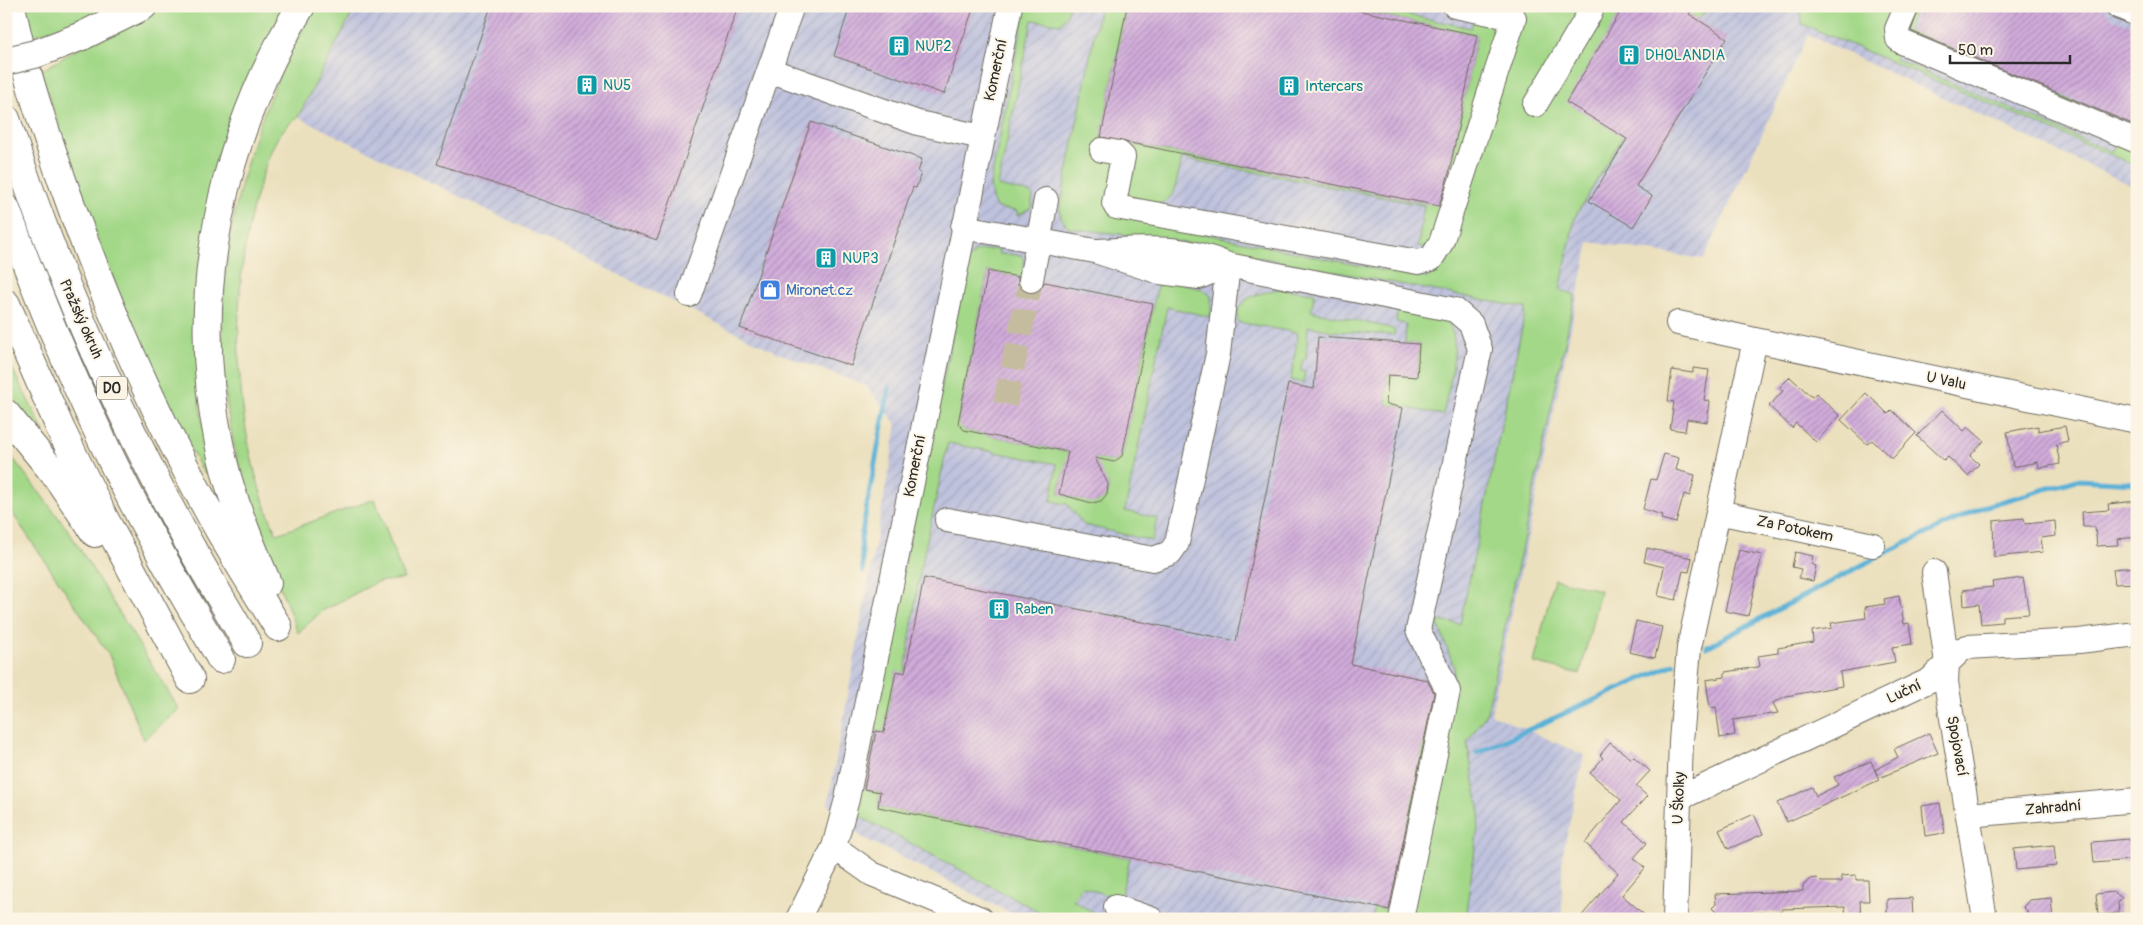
<svg xmlns="http://www.w3.org/2000/svg" width="2143" height="925" viewBox="0 0 2143 925" font-family="Pangolin,sans-serif">
<style>
.industrial{fill:url(#industrial-furrows)}
.grass{fill:#a3d888;stroke:#67825a;fill-rule:evenodd}
.lines{fill:none;stroke-linecap:round;stroke-linejoin:round}
.stream{stroke:#5ab1d7;stroke-width:5}
.building{fill:url(#building-hatch)}
.minor-tunnel{stroke:#c5bca0;stroke-width:24;stroke-dasharray:24 12;stroke-linecap:butt}
.minor-casing{stroke:#6e6a5e;stroke-width:26}
.highway-casing{stroke:#6e6a5e;stroke-width:30}
.minor{stroke:#fff;stroke-width:24}
.highway{stroke:#fff;stroke-width:28}
.highway-bridge-casing{stroke:#6e6a5e;stroke-width:30;stroke-linecap:butt}
.highway-bridge{stroke:#fff;stroke-width:28}
.labels{text-anchor:middle;dominant-baseline:central;stroke-width:4;stroke-linejoin:round;paint-order:stroke}
.shield{fill:#fcf5e5;stroke:#6a6863;stroke-width:1}
.shield-label{font-size:14px;font-weight:bold;fill:#2b2b2b}
.culture-label{font-size:15px;fill:#0d838f;stroke:#fcf5e5;text-anchor:start}
.street-label{font-size:15px;fill:#2b2b2b;stroke:#fcf5e5}
.shop-label{font-size:15px;fill:#366cbe;stroke:#fcf5e5;text-anchor:start}
</style>
<defs>
<pattern id="industrial-furrows" width="10" height="10" patternUnits="userSpaceOnUse" patternTransform="scale(1.25)"><rect width="10" height="10" fill="#bfc2dd"/><path d="M-1 1l2-2M0 10L10 0M9 11l2-2" fill="none" stroke="#a4a7be"/></pattern>
<pattern id="building-hatch" width="6" height="6" patternUnits="userSpaceOnUse" patternTransform="scale(1.25)"><rect width="6" height="6" fill="#d1acdb"/><path d="M-1 1l2-2M0 6l6-6M5 7l2-2" fill="none" stroke="#aa8cb2"/></pattern>
</defs>
<rect width="100%" height="100%" fill="#fcf5e5"/>
<filter id="ink" filterUnits="userSpaceOnUse"><feTurbulence type="fractalNoise" baseFrequency=".02" numOctaves="2"/><feDisplacementMap in="SourceGraphic" scale="10" xChannelSelector="R" yChannelSelector="G"/><feConvolveMatrix kernelMatrix="1 2 1 2 8 2 1 2 1" color-interpolation-filters="sRGB"/></filter>
<filter id="wash" filterUnits="userSpaceOnUse"><feTurbulence type="fractalNoise" baseFrequency=".0096" numOctaves="4" result="noise"/><feDisplacementMap in="SourceGraphic" scale="20" xChannelSelector="R" yChannelSelector="G"/><feGaussianBlur stdDeviation="1.12" result="paint"/><feColorMatrix in="noise" values="0 0 0 0 0 0 0 0 0 0 0 0 0 0 0 0 0 1.4 0 .05"/><feComposite in="paint" operator="in"/></filter>
<g filter="url(#wash)">
<rect width="100%" height="100%" fill="#ebe0bd"/>
<path class="industrial" d="M356,6H2137V188L1808,35L1704,259L1589,242L1491,714L1584,755L1562,857V919H1022L860,836L828,804L897,425L867,386L778,353L298,117Z"/>
<path class="grass" d="M24,6H122L76,24L30,36Z
M161,6H288L245,93L199,400L209,468L208,474L203,472C133,345 84,208 41,71L86,44L126,26Z
M316,6H356L298,117C274,133 270,154 261,180C227,281 231,438 277,534L375,499L404,579L377,582L322,611L298,633C275,574 250,516 236,454C200,304 237,136 316,6Z
M1027,6H1069L1067,15L1060,24L1032,20L998,186L1030,193L1033,196L1031,208L1017,216V211L997,208L992,199L990,185L1021,29Z
M1100,6H1127L1101,138L1442,206L1477,35L1337,6H1364L1471,28L1476,6H1711L1685,32L1575,217L1560,290L1575,295L1487,712L1467,743L1480,813L1465,919H1372L1374,907L1390,910L1436,682H1453L1454,667L1437,621L1460,624L1526,308L1168,240L1069,228L1061,218L1060,209ZM1182,158L1424,205L1418,246L1430,248L1444,259L1439,268L1427,278L1405,275L1138,220L1152,206L1165,202L1174,193Z
M1801,6H1916L1907,30L2137,129V166L1802,24ZM1902,42L2119,136L2112,152L1895,59Z
M998,249L999,254L1021,255L1024,260L1022,278L988,271L958,423L964,430L1114,462L1122,456L1159,278L1202,289L1211,296V317L1167,307L1125,511L1157,518L1152,541L1084,525L1067,504L1051,501L1057,464L948,443L919,577L905,673L896,672L886,719L892,734L876,731L864,788L880,792L878,807L1130,858L1121,895L1114,898L1082,886L1073,900L1103,919H1053L853,813L968,260L976,251ZM1063,475L1108,484C1111,514 1075,497 1059,494Z
M1279,289L1315,293L1311,311L1391,328L1395,331L1394,335L1333,331L1308,326L1306,359L1302,361L1301,371L1305,372L1303,383L1291,380L1298,333L1238,322C1233,297 1261,293 1279,289Z
M1398,310C1411,312 1428,313 1440,317C1468,328 1447,392 1443,415L1386,404L1388,375L1417,376L1419,345L1405,343L1406,324L1396,322Z
M6,356L45,434L6,395Z
M6,449L68,530L179,709L144,740L109,655L6,504Z
M1554,579L1600,590L1580,674L1534,663Z"/>
<g class="lines">
<path class="stream" d="M863,571L861,538L889,388
M1707,647L1885,553L1983,507L2077,480L2137,483
M1477,753L1674,664"/>
</g>
<g id="blocks">
<path class="building" d="M491,6H738L657,240L437,164Z
M850,6H974L944,94L834,56Z
M1127,6H1337L1477,35L1449,173L1439,206L1101,137Z
M1624,6H1694L1689,14L1727,38L1636,186L1652,196L1633,227L1589,201L1627,139L1566,102Z
M1920,6H2096L2105,10L2113,19L2137,27V126L1911,31Z
M811,122L922,159L918,172L921,173L916,188L913,187L851,366L740,328Z
M988,271L1018,277V285L1028,293H1036L1045,282L1153,304L1122,456L1114,462L1095,458L1108,484L1107,494L1101,501L1092,503L1059,494L1068,452L964,430L958,423Z
M1318,337L1419,344L1417,377L1388,375L1386,404L1403,408L1351,664L1427,680L1434,693L1389,910L878,807L880,792L864,789L876,731L884,732L896,671L905,673L924,578L1236,641L1288,384L1314,389Z
M1693,368L1709,370L1704,400L1710,401L1707,422L1687,419L1685,431L1670,429L1674,402L1668,401L1672,370L1693,373Z
M1790,377L1812,397L1816,393L1840,416L1816,442L1796,423L1792,428L1769,406L1783,391L1779,388Z
M1866,393L1888,414L1892,410L1916,433L1892,459L1872,440L1867,444L1841,420Z
M1942,410L1964,431L1968,427L1984,441L1970,456L1979,464L1968,476L1948,457L1944,461L1917,436Z
M2038,426V431L2065,426L2068,441L2056,444L2060,464L2039,468L2038,462L2013,467L2007,432Z
M1664,454L1679,458L1676,470L1695,475L1690,496L1684,494L1676,523L1661,519L1662,515L1643,509L1651,479L1656,480Z
M2137,501V537L2117,539L2118,545L2097,546L2095,527H2083L2082,512L2109,510L2108,504Z
M2024,518L2025,524L2055,521L2056,536L2041,538L2043,552L1994,557L1993,521Z
M1647,548L1692,558L1689,572L1683,571L1676,600L1658,596L1664,567L1644,562Z
M1739,550L1762,555L1748,616L1725,611Z
M1795,552L1813,556L1811,564L1816,566L1813,581L1799,578L1801,569L1792,567Z
M2137,567V583L2115,584L2113,569Z
M2023,578L2029,614L2002,616V622L1981,624L1979,604L1964,606L1963,590L1993,587L1992,582Z
M1899,596L1904,624L1909,623L1912,644L1892,647L1895,662L1840,672L1842,686L1786,696L1773,703L1778,713L1733,720L1735,735L1720,738L1716,707L1710,708L1706,680L1725,677V672L1758,667L1760,666L1758,656L1778,653V648L1813,642L1812,631L1832,628L1831,623L1866,618L1865,607L1885,604L1884,599Z
M1636,621L1662,627L1655,658L1629,652Z
M1929,733L1938,753L1879,778L1875,770L1898,757L1894,749Z
M1610,743L1632,759L1634,757L1650,771L1636,786L1647,796L1624,822L1647,843L1634,858L1645,868L1622,895L1649,919H1579L1618,873L1585,843L1621,800L1590,773L1603,758L1600,755Z
M1871,761L1879,780L1787,822L1777,803L1812,787L1816,796L1838,785L1834,777Z
M1940,803L1945,833L1925,836L1922,806Z
M1754,814L1763,834L1728,849L1719,830Z
M2129,839L2132,860L2094,863L2092,842Z
M2054,845L2056,866L2016,870L2014,849Z
M1856,875V880H1868L1869,901H1860L1861,919H1846L1845,907L1782,909V912L1737,914V919H1723V915H1719L1712,908L1716,904L1715,894L1803,891V886L1810,879L1817,878L1821,882H1841V876Z
M2114,892L2122,898L2118,903L2119,913L2098,915L2096,894Z
M1912,898L1913,919H1887V899Z
M2051,898L2053,919H2028L2027,911L2023,907L2029,900Z"/>
</g>
</g>
<g filter="url(#ink)">
<use href="#blocks" fill-opacity="0" stroke="#6e6a5e" stroke-width="1"/>
<g class="lines">
<path class="minor-tunnel" d="M1005,404L1031,280"/>
<g class="minor-casing">
<path id="minor" d="M1907,6L1897,29L1898,39L1902,42L2137,141
M2118,6L2137,14
M769,70L918,123L982,137
M1535,105L1591,11L1586,6
M1102,150L1119,153L1123,157L1114,203L1116,207L1418,262L1431,259L1441,243L1514,18L1455,6
M963,227L1095,251L1160,272L1199,277L1228,265
M1095,251C1145,249 1182,244 1228,265L1455,310L1471,324L1480,349L1418,630L1448,691L1401,919
M1031,280L1046,200
M689,295L792,6
M1678,323L1755,340
M1718,512L1873,545
M947,520L1153,559L1170,553L1177,543L1218,354L1228,265
M1934,572L1947,663L1946,682L1985,919
M1680,798L1930,680L1961,650L1967,647L2079,641L2137,634
M1968,815L2137,800
M834,847L872,874L981,919
M1116,907L1151,919
M798,919L834,847L847,799L1010,6
M1675,919L1681,741L1689,648L1755,340L2137,421"/>
</g>
<g class="highway-casing">
<path id="highway" d="M11,6C23,67 43,125 63,183C105,303 157,420 219,530C238,563 258,595 278,627
M82,36L143,6
M6,119C50,259 110,395 179,525C200,565 224,603 247,643
M6,209C48,325 97,439 157,547C177,585 200,622 221,659
M6,304L61,430L104,518L190,679
M6,414L57,477L95,533
M267,583C248,538 228,491 219,443C188,293 222,136 301,6"/>
</g>
<use href="#minor" class="minor"/>
<use href="#highway" class="highway"/>
<g class="highway-bridge-casing">
<path id="highway-bridge" d="M6,61L35,54L82,36"/>
</g>
<use href="#highway-bridge" class="highway-bridge"/>
</g>
</g>
<defs>
<g id="building-square" transform="scale(1.125)"><rect x="-9" y="-9" width="18" height="18" rx="4" fill="#0f9aa8" stroke="#fcf5e5"/><path d="M-4-6H4V6H1V3H-1V6H-4ZM-2.5-4.3h1.7v1.8h-1.7ZM.8-4.3h1.7v1.8H.8ZM-2.5-1h1.7V.8h-1.7ZM.8-1h1.7V.8H.8Z" fill="#fff"/></g>
<g id="shop-square" transform="scale(1.125)"><rect x="-9" y="-9" width="18" height="18" rx="4" fill="#3f7fe0" stroke="#fcf5e5"/><path d="M-5-2.5h2.3a2.7 3.5 0 0 1 5.4 0H5L5.5 6h-11ZM-1.5-2.5h3a1.5 2.3 0 0 0-3 0Z" fill="#fff"/></g>
</defs>
<g fill-rule="evenodd">
<use href="#building-square" x="899" y="46"/>
<use href="#building-square" x="1629" y="55"/>
<use href="#building-square" x="587" y="85"/>
<use href="#building-square" x="1289" y="86"/>
<use href="#building-square" x="826" y="258"/>
<use href="#shop-square" x="770" y="290"/>
<use href="#building-square" x="999" y="609"/>
</g>
<g class="labels">
<rect class="shield" x="97" y="376.5" width="30" height="23" rx="4"/>
<g class="shield-label">
<text x="112" y="388">D0</text>
</g>
<g class="culture-label">
<text x="915" y="46">NUP2</text>
<text x="1645" y="55">DHOLANDIA</text>
<text x="603" y="85">NU5</text>
<text x="1305" y="86">Intercars</text>
<text x="842" y="258">NUP3</text>
<text x="1015" y="609">Raben</text>
</g>
<g class="street-label">
<text transform="translate(996 70) rotate(-78)">Komerční</text>
<text transform="translate(81 319) rotate(66)">Pražský okruh</text>
<text transform="translate(1946 381) rotate(12)">U Valu</text>
<text transform="translate(915 466) rotate(-79)">Komerční</text>
<text transform="translate(1795 529) rotate(12)">Za Potokem</text>
<text transform="translate(1904 692) rotate(-25)">Luční</text>
<text transform="translate(1957 746) rotate(80)">Spojovací</text>
<text transform="translate(1679 798) rotate(-88)">U Školky</text>
<text transform="translate(2053 808) rotate(-5)">Zahradní</text>
</g>
<g class="shop-label">
<text x="786" y="290">Mironet.cz</text>
</g>
</g>
<rect width="2143" height="925" fill="none" stroke="#fcf5e5" stroke-width="25"/>
<path d="M1950 55v8h120v-8" fill="none" stroke="#2b2b2b" stroke-width="2.5"/>
<text x="1958" y="55" font-size="15" fill="#2b2b2b" stroke="#fcf5e5" stroke-width="4" paint-order="stroke">50 m</text>
</svg>
